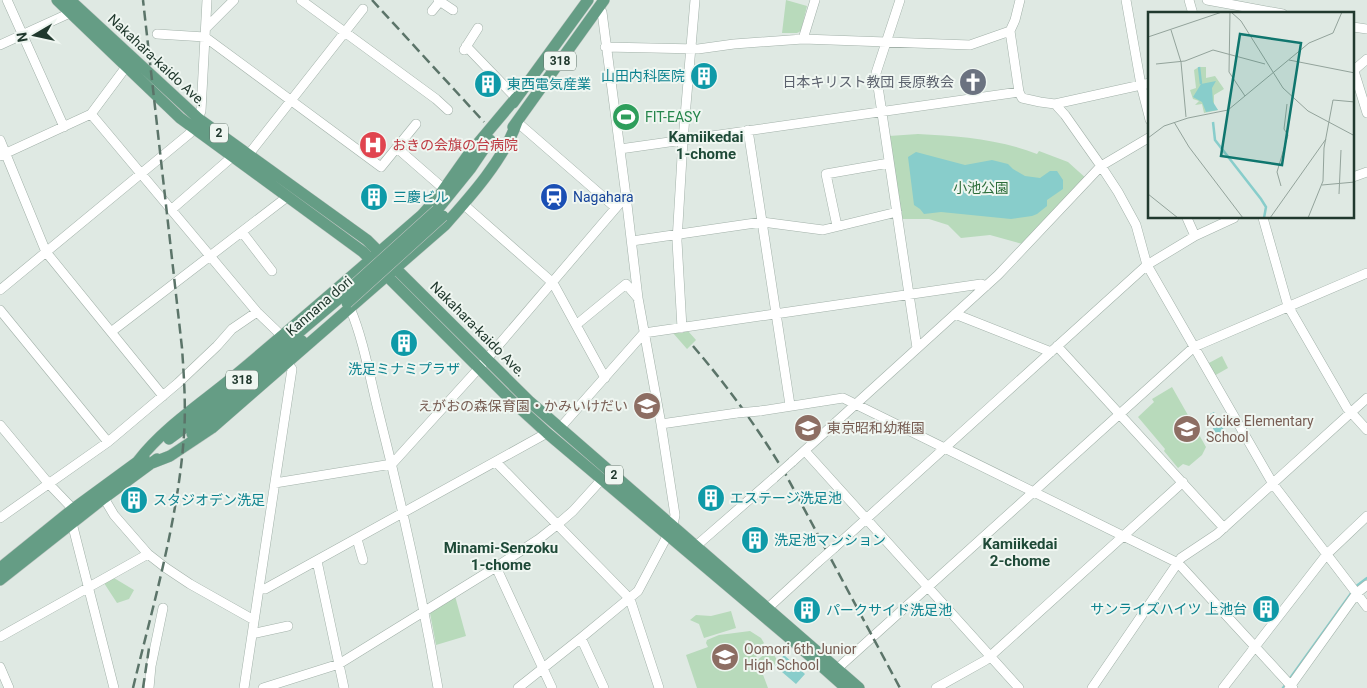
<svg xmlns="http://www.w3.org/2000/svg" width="1367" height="688" viewBox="0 0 1367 688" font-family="Roboto,'Noto Sans JP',sans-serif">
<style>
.green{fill:#b8dabb}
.water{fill:#88cdcb}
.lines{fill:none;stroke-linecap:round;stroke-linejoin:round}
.stream{stroke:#88cdcb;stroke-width:2.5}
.minor-casing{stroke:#a2b1a9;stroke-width:10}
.major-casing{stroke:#bcc4c0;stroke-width:12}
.minor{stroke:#fff;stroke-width:9}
.major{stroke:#659d85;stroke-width:11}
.rail{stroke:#5b7469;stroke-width:2.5;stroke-dasharray:10 5;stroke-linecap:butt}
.minor-bridge-casing{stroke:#a2b1a9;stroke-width:10;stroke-linecap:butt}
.major-bridge-casing{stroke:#bcc4c0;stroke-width:12;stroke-linecap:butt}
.minor-bridge{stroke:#fff;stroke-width:9}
.major-bridge{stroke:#659d85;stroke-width:11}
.labels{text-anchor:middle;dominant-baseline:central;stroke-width:4;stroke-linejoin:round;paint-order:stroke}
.shield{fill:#eff6f1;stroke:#5f7268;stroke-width:1}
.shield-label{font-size:12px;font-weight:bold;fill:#21392e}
.street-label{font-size:14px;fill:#21392e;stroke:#eff6f1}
.culture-label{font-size:14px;fill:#0d838f;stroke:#eff6f1;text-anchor:start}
.worship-label{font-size:14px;fill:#5b616d;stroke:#eff6f1;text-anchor:end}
.leisure-label{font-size:14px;fill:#27864d;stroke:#eff6f1;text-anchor:start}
.health-label{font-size:14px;fill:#be3a42;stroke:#eff6f1;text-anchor:start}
.park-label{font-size:14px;fill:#2d6d3a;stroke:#eff6f1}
.transit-label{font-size:14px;fill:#164399;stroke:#eff6f1;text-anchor:start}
.education-label{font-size:14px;fill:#785e54;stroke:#eff6f1;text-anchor:start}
.neighbourhood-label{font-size:15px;font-weight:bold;fill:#1e4937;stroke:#eff6f1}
.inset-river{fill:none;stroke:#88cdcb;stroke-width:2.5}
.inset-road{fill:none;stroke:#93a39b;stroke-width:1}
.view{fill:#0f766e;fill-opacity:0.15;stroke:#0f766e;stroke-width:2.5}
.inset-edge{fill:none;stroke:#21392e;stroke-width:2.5}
</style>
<rect width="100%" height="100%" fill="#dfe9e3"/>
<path class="green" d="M786,0L807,6L801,31L797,33H782Z
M918,134C958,136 999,139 1037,154L1039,151L1068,162L1088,180L1026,245L990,235L961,238L948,225L929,219H901L889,136Z
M688,331L696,340L687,349L673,333Z
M1222,356L1228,368L1214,376L1207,364Z
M1172,387L1206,447L1202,455L1189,466L1183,464L1178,468L1164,451L1165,449L1138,417L1154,402L1152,399Z
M114,578L134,590L129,599L117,603L104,583Z
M455,596L466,636L436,645L430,613Z
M731,611L736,628L704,638L699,624L690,620L696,615L711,616Z
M750,631L761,638L764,643L758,648L748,640L744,641L752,646L758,660C762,656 766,652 773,653L777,660L772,669L762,672L768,688H697L686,655L708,647L706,643L707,640L719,635Z"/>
<path class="water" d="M916,152L965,165L992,160L1008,164L1013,169L1025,176L1040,178L1050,171H1057L1063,180V189L1047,200V206L1037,214L1032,216L1011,219L941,212L924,214L920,209L914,205L908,157Z
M1214,412L1228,437L1220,441L1206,416Z
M784,655L805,674L796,684L775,666Z"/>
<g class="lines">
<path class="stream" d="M1355,587L1367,578
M1283,688L1352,592"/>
<g class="minor-casing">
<path id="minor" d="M7,0L64,127
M301,0L436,99L448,110
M438,0L453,10
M900,0L876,73L917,348
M1126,0L1141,85L1150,120
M1189,0L1193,14
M1207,0L1283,14
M432,11L441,0
M1353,27L1367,29
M206,28L234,0
M1010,31L1019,92L1022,98L1040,102L1055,104L1150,83
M157,34L205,37L381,167L416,124
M803,39L815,0
M0,45L70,13
M466,46L516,98
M605,47L698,49L734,44L803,39L970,45L1010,31L1015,20L1020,0
M464,50L478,28
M1353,71L1367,59
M1354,71L1367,113
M1055,104L1065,115L1101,166L1118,192L1136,225L1147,265L1273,484L1367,607
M91,114L257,312L282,336
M517,122L616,208
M748,130L790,405
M0,140L46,252L163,396
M397,148L444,189
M620,149L1019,92
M249,154L363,9
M0,156L91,114L126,67
M1353,177L1367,172
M463,204L553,283L605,378
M171,210L232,157
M1187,218L1195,236
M1263,218L1288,306L1347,408L1367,430
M837,226L826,174L889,163
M242,232L272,271
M632,241L762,222L823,230L897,212
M0,290L189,134L194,128L201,111L207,0
M350,308C364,341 370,379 379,414C402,505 422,595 438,688
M0,310L108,442
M955,314L1051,352
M576,325L626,284L638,298
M682,328L677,241L683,140L695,0
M111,332L287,197
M1057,346L1224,528
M760,411L843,398L1178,563L1293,688
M661,424L737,413
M0,425L49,484L73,509
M560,428L644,333L981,284L986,286
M805,451L1019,688
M496,462L630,599L659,688
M792,462L998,275L1101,166L1150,137
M275,483L392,464L479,368L626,196
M104,498L114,515L148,554L166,568L190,584L254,620
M0,518L108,442L178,383L217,346L232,329L257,312
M72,523L114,688
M357,539L363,560
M690,547L696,546L774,478
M834,548L1147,265L1195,236L1234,218
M317,561L344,688
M496,567L552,688
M259,588L265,589L547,433
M768,608L818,562
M253,632L256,633L288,626
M0,637L148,554
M581,638L604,688
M0,667L9,688
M838,668L1194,347L1367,273
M149,688L151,666L163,608
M244,688L292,369L288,364
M263,688L339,664L496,567L539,539L558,524L573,511L602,479
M518,688L581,638L638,591L673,525L675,515L661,424L638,298L626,196L602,12L598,9
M936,688L986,660L1183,482
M1092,688L1181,558L1217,534L1367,398
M1223,688L1327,554L1367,516
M1289,688L1357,593L1367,585"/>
</g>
<g class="major-casing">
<path id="major" d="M57,0L180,118L363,252L513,402L547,433L793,641L846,688
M70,0L199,119L367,240L529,401L859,688
M513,103L588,0
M513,127L604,0
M437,210L471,168L490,140
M192,434L302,341
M169,439L199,417L343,295
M138,461C165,426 205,401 238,373C300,321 361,268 422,215L439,196L468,155L516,98
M152,463L170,456L212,428L445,225C471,196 504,159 517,122
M0,568L73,509L144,457
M0,580L104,498L157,459"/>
</g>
<use href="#minor" class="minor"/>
<use href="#major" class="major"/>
<path class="rail" d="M372,0L484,122
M693,346C728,387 758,428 786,475L900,688
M133,688C153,605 178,521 184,435C186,406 184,377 182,348L143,0
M143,688L149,648"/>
<g class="minor-bridge-casing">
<path id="minor-bridge" d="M737,413L760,411
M774,478L792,462
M818,562L834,548"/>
</g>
<g class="major-bridge-casing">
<path id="major-bridge" d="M343,295L437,210
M347,303L443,216"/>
</g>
<use href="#minor-bridge" class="minor-bridge"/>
<use href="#major-bridge" class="major-bridge"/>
</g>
<defs>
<g id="building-disc" transform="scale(1.4375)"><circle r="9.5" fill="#0f9aa8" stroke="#eff6f1"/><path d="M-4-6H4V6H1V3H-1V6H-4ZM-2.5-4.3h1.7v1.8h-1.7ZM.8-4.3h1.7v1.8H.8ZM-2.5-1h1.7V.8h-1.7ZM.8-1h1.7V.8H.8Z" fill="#fff"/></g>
<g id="church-disc" transform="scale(1.4375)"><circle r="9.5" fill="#6b7280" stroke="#eff6f1"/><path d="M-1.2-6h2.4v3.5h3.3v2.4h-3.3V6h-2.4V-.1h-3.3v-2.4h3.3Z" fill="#fff"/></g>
<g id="stadium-disc" transform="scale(1.4375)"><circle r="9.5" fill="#2e9e5b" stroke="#eff6f1"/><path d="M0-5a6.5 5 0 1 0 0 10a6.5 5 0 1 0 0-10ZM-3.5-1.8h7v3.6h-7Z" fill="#fff"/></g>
<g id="hospital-disc" transform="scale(1.4375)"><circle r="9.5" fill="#e0444e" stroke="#eff6f1"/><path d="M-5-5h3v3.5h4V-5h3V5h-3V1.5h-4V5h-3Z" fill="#fff"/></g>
<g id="station-disc" transform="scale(1.4375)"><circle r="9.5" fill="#1a4fb4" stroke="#eff6f1"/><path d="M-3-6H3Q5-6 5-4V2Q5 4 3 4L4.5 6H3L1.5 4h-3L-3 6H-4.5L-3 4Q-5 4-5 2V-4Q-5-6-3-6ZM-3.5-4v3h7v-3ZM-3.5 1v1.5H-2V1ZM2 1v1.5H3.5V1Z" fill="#fff"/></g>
<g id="school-disc" transform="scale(1.4375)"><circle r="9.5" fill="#8d6e63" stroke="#eff6f1"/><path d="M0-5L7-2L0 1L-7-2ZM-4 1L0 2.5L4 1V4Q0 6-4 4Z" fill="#fff"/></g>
</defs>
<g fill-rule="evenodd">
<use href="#building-disc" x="704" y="76"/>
<use href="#church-disc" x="973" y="82"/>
<use href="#building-disc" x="488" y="84"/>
<use href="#stadium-disc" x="626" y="117"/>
<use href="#hospital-disc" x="373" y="145"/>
<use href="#building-disc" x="374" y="197"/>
<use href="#station-disc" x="554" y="197"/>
<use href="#building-disc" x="404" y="343"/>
<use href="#school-disc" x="647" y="406"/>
<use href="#school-disc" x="808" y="428"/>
<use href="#school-disc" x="1187" y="429"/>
<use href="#building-disc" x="711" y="498"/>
<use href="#building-disc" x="134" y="500"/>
<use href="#building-disc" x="755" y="540"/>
<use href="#building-disc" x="1266" y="609"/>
<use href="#building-disc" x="807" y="610"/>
<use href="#school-disc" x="725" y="657"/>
</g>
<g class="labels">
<g class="shield">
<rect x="544" y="51.5" width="32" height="19" rx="4"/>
<rect x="210" y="123.5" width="18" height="19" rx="4"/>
<rect x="226" y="370.5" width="32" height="19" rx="4"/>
<rect x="605" y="465.5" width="18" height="19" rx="4"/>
</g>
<g class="shield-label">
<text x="560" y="61">318</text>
<text x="219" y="133">2</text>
<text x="242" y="380">318</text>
<text x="614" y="475">2</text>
</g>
<g class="street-label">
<text transform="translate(157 60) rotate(43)">Nakahara-kaido Ave.</text>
<text transform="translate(319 306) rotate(-41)">Kannana dori</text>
<text transform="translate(478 329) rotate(45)">Nakahara-kaido Ave.</text>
</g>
<g class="culture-label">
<text x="685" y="76" text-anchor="end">山田内科医院</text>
<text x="507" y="84">東西電気産業</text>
<text x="393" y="197">三慶ビル</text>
<text x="404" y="369" text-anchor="middle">洗足ミナミプラザ</text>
<text x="730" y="498">エステージ洗足池</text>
<text x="153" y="500">スタジオデン洗足</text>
<text x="774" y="540">洗足池マンション</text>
<text x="1247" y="609" text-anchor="end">サンライズハイツ 上池台</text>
<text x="826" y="610">パークサイド洗足池</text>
</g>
<g class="worship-label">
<text x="954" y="82">日本キリスト教団 長原教会</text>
</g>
<g class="leisure-label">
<text x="645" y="117">FIT-EASY</text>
</g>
<g class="health-label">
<text x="392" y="145">おきの会旗の台病院</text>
</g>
<g class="park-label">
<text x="981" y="188">小池公園</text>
</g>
<g class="transit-label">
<text x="573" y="197">Nagahara</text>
</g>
<g class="education-label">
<text x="628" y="406" text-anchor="end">えがおの森保育園・かみいけだい</text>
<text x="1206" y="421">Koike Elementary<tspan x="1206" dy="16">School</tspan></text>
<text x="827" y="428">東京昭和幼稚園</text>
<text x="744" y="649">Oomori 6th Junior<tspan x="744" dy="16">High School</tspan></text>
</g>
<g class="neighbourhood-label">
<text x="706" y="137">Kamiikedai<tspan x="706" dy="17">1-chome</tspan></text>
<text x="1020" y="544">Kamiikedai<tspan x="1020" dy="17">2-chome</tspan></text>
<text x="501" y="548">Minami-Senzoku<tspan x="501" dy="17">1-chome</tspan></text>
</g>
</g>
<g transform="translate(1148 12)">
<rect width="206" height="206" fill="#dfe9e3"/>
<path d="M51,55H58V66L67,64L74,74L76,77L66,83V94L70,98L56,101L54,92L47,93L51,89L45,87L42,78L48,76L46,58Z" fill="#b8dabb"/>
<path d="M68,69L64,76L65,90L70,98L58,100L54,90L45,85L53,72Z" fill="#88cdcb"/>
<path class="inset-river" d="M51,55L53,72M65,110L67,128L113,187L118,195L116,206"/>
<path class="inset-road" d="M82,0L81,60L97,84M83,0L93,9L135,76L160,99L207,124M23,18L33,50L38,105M0,25L74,0M141,48L207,61M8,52L37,49L65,38L117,52M26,110L41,135L95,206M0,126L16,114L40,106L80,98L161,31L185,21L194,0M174,173L207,170M133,174L129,160L140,123L136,117L139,92M0,182L30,206M191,182L193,138M122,206L178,127M160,206L175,169L176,136L185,88L207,90"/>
<path class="view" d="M92,22L153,31L134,153L73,144Z"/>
<rect width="206" height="206" class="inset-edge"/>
</g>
<g transform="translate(35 35) rotate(261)" stroke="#eff6f1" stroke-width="4" paint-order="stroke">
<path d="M0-4L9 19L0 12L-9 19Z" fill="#21392e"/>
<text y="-8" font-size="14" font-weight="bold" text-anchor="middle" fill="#21392e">N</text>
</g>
</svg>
